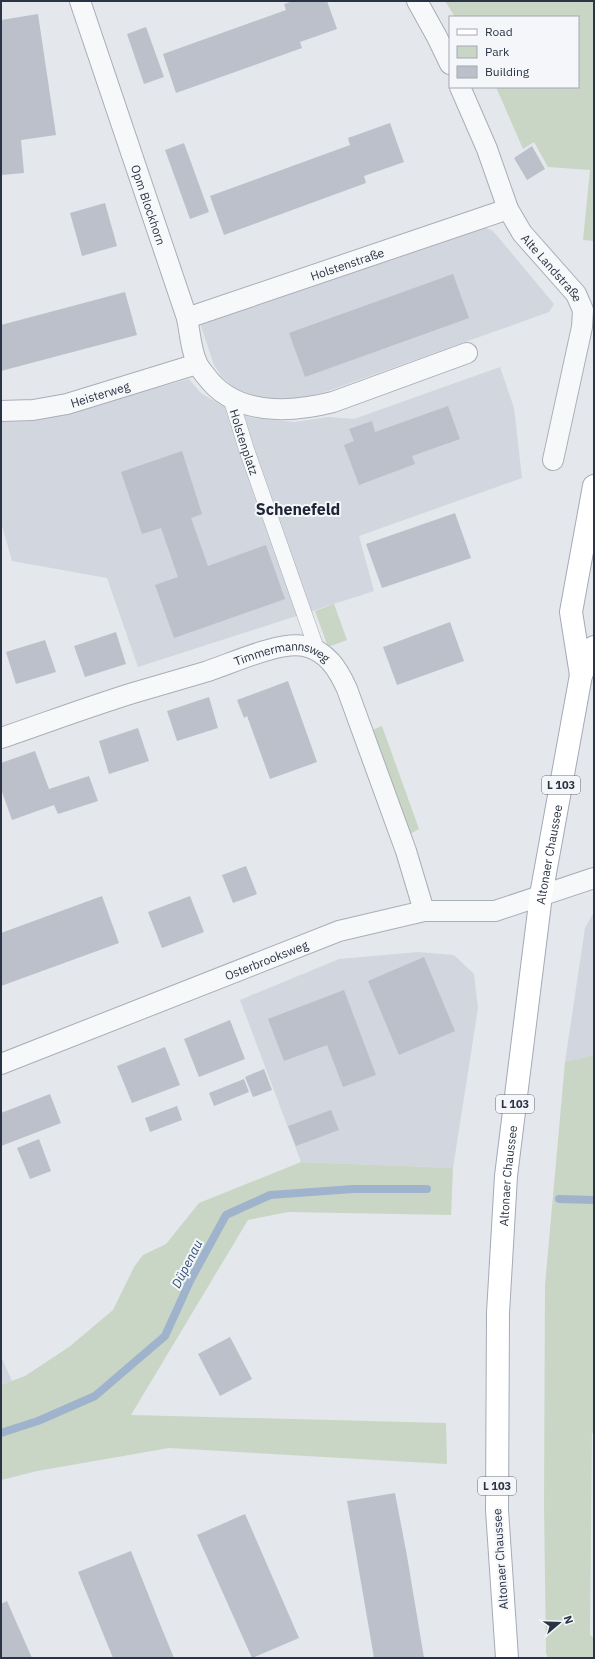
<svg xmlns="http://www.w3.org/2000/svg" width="595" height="1659" viewBox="0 0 595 1659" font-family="'IBM Plex Sans',sans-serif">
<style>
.built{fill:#d2d6de}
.green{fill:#c9d6c5}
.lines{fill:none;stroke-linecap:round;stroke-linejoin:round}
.stream{stroke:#9fb4cc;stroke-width:8}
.building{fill:#bbc0ca}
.pedestrian-casing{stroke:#a9aeb7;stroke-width:16}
.minor-casing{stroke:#a9aeb7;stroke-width:22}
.primary-casing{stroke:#a3abb8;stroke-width:24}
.pedestrian{stroke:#f7f8fa;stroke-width:15}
.minor{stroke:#f7f8fa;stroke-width:20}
.primary{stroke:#fff;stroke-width:22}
.labels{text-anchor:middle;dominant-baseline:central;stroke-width:4;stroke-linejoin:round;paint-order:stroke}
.shield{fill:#f4f6f9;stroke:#676e7b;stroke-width:1}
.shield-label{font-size:11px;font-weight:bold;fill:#2b3445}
.street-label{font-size:12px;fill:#2b3445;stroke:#f4f6f9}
.water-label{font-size:13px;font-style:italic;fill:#34527a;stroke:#f4f6f9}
.district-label{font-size:16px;font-weight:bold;fill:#1d2536;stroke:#f4f6f9}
</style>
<rect width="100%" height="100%" fill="#e4e7ec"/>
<path class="built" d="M482,226L493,231L554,304L549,312L325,392L300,398H266L250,394L233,387L222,377L214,365L201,326L203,322Z
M500,367L514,408L522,478L359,536L374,591L138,667L107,578L12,561L1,522V422L33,421L68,413L189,379L201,393L221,405L251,418L295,422L328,417L354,419Z
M594,912V1055L565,1062L585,928Z
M418,952L454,955L474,974L478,1008L453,1168L301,1162L240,1000L339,959Z
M1,1356L12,1381L1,1385Z"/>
<path class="green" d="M445,1H594V241L583,240L590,170L548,167L534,142L523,149L496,87H578V17H455Z
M334,604L347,640L328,647L315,611Z
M382,726L419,829L410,834L372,730Z
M594,1055V1432L592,1433L590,1635L594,1638V1658H548L546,1653L544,1505L545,1285L565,1062Z
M301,1162L453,1168L451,1215L288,1212L248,1220L131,1415L446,1423L447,1464L169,1448L37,1471L1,1480V1385L25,1376L69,1347L113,1310L134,1267L143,1255L166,1244L199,1203Z"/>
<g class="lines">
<path class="stream" d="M559,1199L594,1200
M1,1433L38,1421L95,1396L165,1336L190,1281L226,1215L270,1195L353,1189H427"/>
</g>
<path class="building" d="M293,1H327L337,29L300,42L302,48L176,93L163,54L286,10L284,4Z
M38,14L56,135L21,140L24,173L1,175V20Z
M146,27L164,77L144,84L127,34Z
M390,123L404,162L364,176L366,183L224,235L210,196L350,145L348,138Z
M184,143L209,212L190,219L165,150Z
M532,146L545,169L527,180L514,158Z
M105,203L117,246L82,256L70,213Z
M453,274L469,318L305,377L289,333Z
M125,292L137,335L1,371V325Z
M448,406L460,439L412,456L415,464L359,485L344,445L354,441L349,429L372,421L375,432Z
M182,451L202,514L191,518L208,566L266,545L285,599L174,638L155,585L178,577L161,528L142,534L121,472Z
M455,513L471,558L382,588L366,544Z
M450,622L464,661L397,685L383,647Z
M116,632L126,664L85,677L74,646Z
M45,640L56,672L16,684L6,652Z
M288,681L317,762L270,779L247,716L244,718L237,700Z
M209,697L218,728L177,741L167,711Z
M138,728L149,761L109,774L99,741Z
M35,751L49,789L89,776L98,801L58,814L54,805L12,820L1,789V763Z
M246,866L257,894L233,903L222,875Z
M102,896L119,943L1,986V933Z
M190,896L204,932L162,948L148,912Z
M424,957L455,1031L399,1055L368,981Z
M344,990L376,1075L343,1087L327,1045L284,1061L268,1019Z
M230,1020L245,1059L199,1077L184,1039Z
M165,1047L180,1085L132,1103L117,1066Z
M264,1069L272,1090L253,1097L245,1077Z
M244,1079L249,1092L214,1106L209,1093Z
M50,1094L61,1123L1,1146V1113Z
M177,1106L182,1120L150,1132L145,1118Z
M331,1110L339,1130L296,1146L288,1126Z
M39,1139L51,1171L30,1179L17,1148Z
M230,1337L252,1379L220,1396L198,1354Z
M395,1493L407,1556L424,1658H374L347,1501Z
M245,1514L299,1638L252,1658L197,1535Z
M131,1551L162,1629L174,1658H113L78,1572Z
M7,1601L32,1658H1V1604Z"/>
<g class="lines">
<g class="pedestrian-casing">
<g id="pedestrian">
<path id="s1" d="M231,399L246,448L317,650"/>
</g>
</g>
<g class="minor-casing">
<g id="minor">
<path id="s2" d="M80,1L187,318C190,333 191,350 197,363C199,368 203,372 206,376C235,416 290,413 333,402L467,353"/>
<path d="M417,1L437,37L450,64"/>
<path id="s3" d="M460,87L487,149L508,209L522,233L576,294L583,310L582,327L553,460"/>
<path id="s4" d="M187,318L508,209"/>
<path id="s5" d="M1,411L33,410L67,404L197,364"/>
<path id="s6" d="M1,738C45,723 88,707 133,693C157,686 181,679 205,672C231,664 278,641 304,646C327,651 338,669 347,689L406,851L424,911"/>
<path id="s7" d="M1,1064L339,931L424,911H495L594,878"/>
</g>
</g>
<g class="primary-casing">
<g id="primary">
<path d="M581,675L571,612L594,486"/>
<path id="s8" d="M507,1658L497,1510L498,1313L506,1176L541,895L581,675L594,647"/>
</g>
</g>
<use href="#pedestrian" class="pedestrian"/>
<use href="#minor" class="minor"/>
<use href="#primary" class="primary"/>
</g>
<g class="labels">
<g class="shield">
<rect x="542" y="776" width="38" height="18" rx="3"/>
<rect x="496" y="1095" width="38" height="18" rx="3"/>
<rect x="478" y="1477" width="38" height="18" rx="3"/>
</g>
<g class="shield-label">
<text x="561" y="785">L 103</text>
<text x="515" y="1104">L 103</text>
<text x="497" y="1486">L 103</text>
</g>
<g class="street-label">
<text stroke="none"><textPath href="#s2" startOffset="215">Opm Blockhorn</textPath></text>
<text stroke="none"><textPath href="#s4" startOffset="169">Holstenstraße</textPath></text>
<text stroke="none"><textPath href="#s3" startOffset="205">Alte Landstraße</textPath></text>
<text stroke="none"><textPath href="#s5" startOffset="101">Heisterweg</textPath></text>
<text stroke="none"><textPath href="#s1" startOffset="45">Holstenplatz</textPath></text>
<text stroke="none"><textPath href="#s6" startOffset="296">Timmermannsweg</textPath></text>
<text stroke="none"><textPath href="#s8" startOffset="807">Altonaer Chaussee</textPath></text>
<text stroke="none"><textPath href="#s7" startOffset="285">Osterbrooksweg</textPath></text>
<text stroke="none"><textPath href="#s8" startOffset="483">Altonaer Chaussee</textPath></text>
<text transform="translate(500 1559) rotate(-94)">Altonaer Chaussee</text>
</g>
<g class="water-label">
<text transform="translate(187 1264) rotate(-63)">Düpenau</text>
</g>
<g class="district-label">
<text x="298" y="509">Schenefeld</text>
</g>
</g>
<rect width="595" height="1659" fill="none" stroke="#2b3445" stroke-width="4"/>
<rect x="449" y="16" width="130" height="72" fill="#f4f6f9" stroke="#a4a8b1"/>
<rect x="457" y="29" width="20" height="6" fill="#ffffff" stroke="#a4a8b1"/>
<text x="485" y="36" font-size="12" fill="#2b3445">Road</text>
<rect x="457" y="46" width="20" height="12" fill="#c9d6c5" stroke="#a4a8b1"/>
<text x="485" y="56" font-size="12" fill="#2b3445">Park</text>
<rect x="457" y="66" width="20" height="12" fill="#bbc0ca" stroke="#a4a8b1"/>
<text x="485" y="76" font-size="12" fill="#2b3445">Building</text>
<g transform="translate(559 1623) rotate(71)" stroke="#f4f6f9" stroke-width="3" paint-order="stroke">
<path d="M0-3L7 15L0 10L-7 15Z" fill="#2b3445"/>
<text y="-6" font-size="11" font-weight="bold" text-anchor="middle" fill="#2b3445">N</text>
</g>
</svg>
